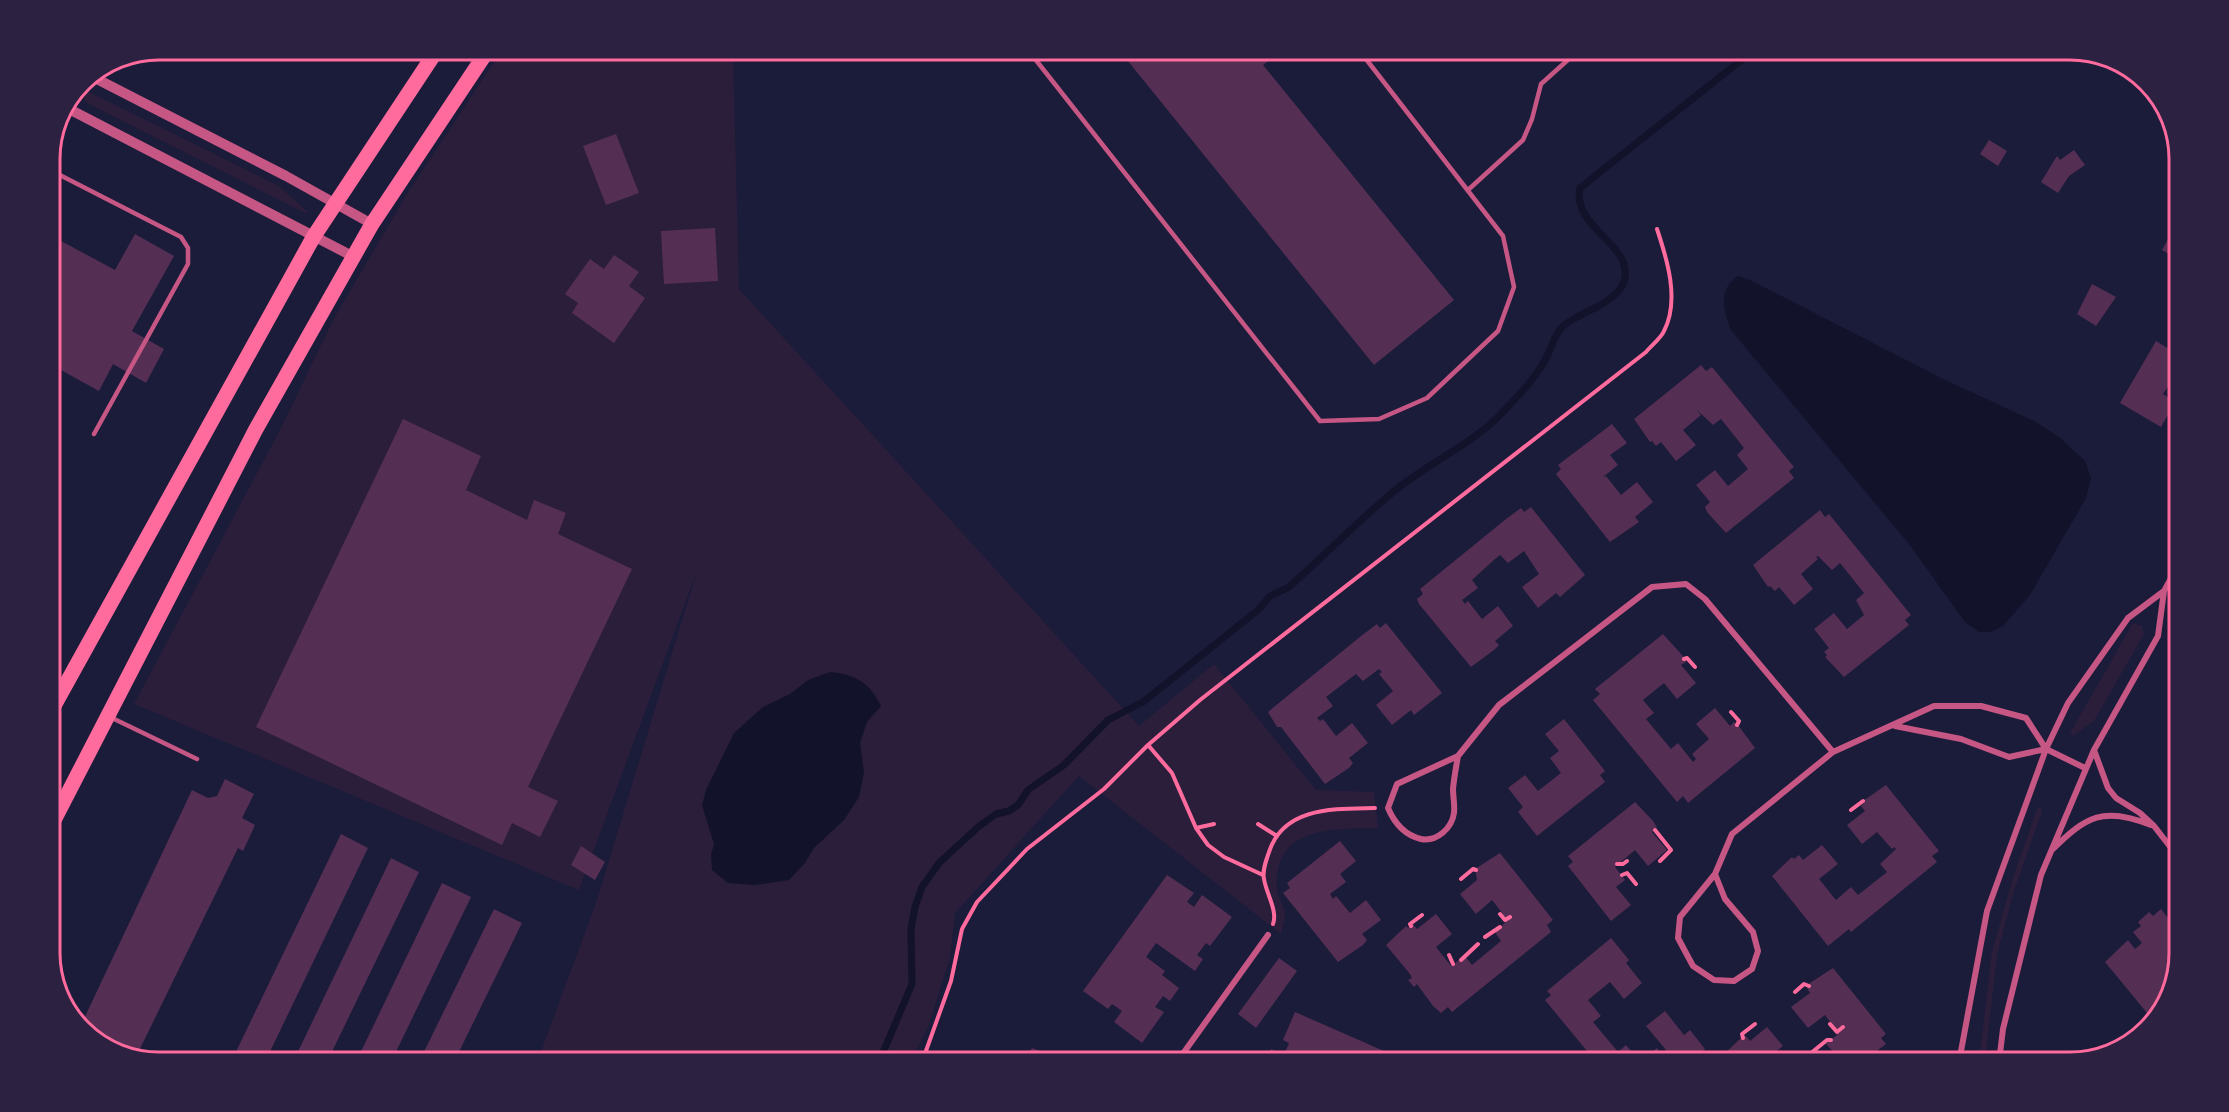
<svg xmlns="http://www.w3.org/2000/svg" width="2229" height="1112" viewBox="0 0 2229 1112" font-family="'Sofia Sans Condensed',sans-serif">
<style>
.green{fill:#2a1e3b}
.water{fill:#12122b}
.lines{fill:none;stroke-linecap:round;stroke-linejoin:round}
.stream{stroke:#12122b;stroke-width:7}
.building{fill:#542f53}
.path{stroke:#ff6b9d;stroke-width:4}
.service{stroke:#c65784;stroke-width:4.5}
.minor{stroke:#c65784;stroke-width:6}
.tertiary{stroke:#c65784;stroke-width:10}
.primary{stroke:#ff6b9d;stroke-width:15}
.rim{fill:none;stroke:#ff6b9d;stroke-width:3}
</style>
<rect width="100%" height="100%" fill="#1b1b3a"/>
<path class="green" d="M502,50H733L739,289L1139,726L1214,664L1316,790L1374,792L1378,828C1332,829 1273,826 1277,889C1278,898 1285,907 1285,915C1285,921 1282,928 1281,934L1079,776L955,913L950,958L928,1027L911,1062H537L596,903L697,571L579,890L134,704L281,428L333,320L407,194Z
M87,91L279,186L308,212L305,213L87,103L83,97Z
M2133,623L2142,626L2144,634L2094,721L2073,736L2070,733Z
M2041,807L2042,811L2013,894L1997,955L1985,1062H1979L1992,951L2014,874L2037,809Z"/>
<path class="water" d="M1738,276L1750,280L1943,379L2034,421L2059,437L2085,461L2091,478L2086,498L2030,595L2003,626L1991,632H1979L1965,622L1909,544L1731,330C1723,310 1718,289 1738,276Z
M830,672C855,674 870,683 881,706L867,722L860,743L864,772L859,797L844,820L814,848L805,863L789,880L755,885L728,883L712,870L711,855L714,844L702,805L706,790L734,733L763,707L790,694L808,680Z"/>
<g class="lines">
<path class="stream" d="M876,1062L882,1055L912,984L911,929L915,907L922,887L939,863L978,827L996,814L1009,811L1018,805L1028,790L1064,765L1108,720L1143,702L1258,610L1270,596L1289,587C1324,556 1357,522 1393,492C1424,466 1469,445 1497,418C1515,399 1537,378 1548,354C1553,344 1554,335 1563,326C1578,312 1622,303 1625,277C1630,243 1572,227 1580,188L1754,50"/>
</g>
<path class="building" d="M1119,50H1283L1263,65L1454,300L1374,365Z
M616,134L639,193L606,205L583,146Z
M1989,140L2007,151L1998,166L1980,154Z
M2074,150L2085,165L2069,176L2058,193L2041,182L2057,156L2060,160Z
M715,228L718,281L664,284L661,231Z
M2174,229L2179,232V260L2162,250Z
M135,234L174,256L132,331L164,349L146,383L113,364L99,391L50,364V235L115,270Z
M614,255L639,272L629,286L645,298L614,343L572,313L578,303L565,294L590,259L604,269Z
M2092,284L2116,297L2096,326L2077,314Z
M2156,341L2179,355V371L2163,394L2175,402L2161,427L2120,403Z
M1701,365L1706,371L1712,367L1794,467L1789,471L1794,478L1726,533L1707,512L1705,507L1710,502L1696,485L1715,470L1728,486L1748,469L1737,455L1744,448L1721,419L1713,425L1696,409L1701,415L1683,430L1696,445L1676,461L1661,442L1656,446L1652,441L1650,442L1634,419Z
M403,419L481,456L466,490L527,520L534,500L566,513L558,534L632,569L528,787L558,801L540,837L512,823L502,845L256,727Z
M1612,424L1627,443L1610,455L1618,465L1603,477L1606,476L1621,495L1637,482L1653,502L1635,517L1639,522L1610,542L1556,474L1561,469L1558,465Z
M1531,507L1585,575L1560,597L1556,593L1538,608L1522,587L1539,574L1524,551L1508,563L1500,555L1495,559L1472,580L1478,588L1462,600L1465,604L1468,601L1482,619L1498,606L1513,626L1495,641L1499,645L1494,650L1471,667L1419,604L1417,599L1423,594L1420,589L1506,519L1521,508L1524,512Z
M1820,510L1825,517L1829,514L1911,615L1905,620L1909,625L1844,677L1825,657L1827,655L1824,652L1829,648L1814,629L1834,613L1847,629L1864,615L1856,600L1864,593L1840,563L1832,570L1818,556L1816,557L1818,559L1801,574L1813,589L1794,605L1779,587L1775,591L1770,586L1768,587L1753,565Z
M1386,623L1442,693L1414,715L1411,710L1392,725L1376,705L1393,691L1379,674L1382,672L1379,669L1363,681L1356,674L1326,697L1333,706L1317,718L1320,721L1323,719L1336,736L1352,723L1368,743L1349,758L1353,763L1349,768L1325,784L1281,727H1277L1268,712L1361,636L1377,624L1380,628Z
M1663,634L1682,655L1686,662L1681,665L1696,683L1677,699L1664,683L1643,700L1654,713L1646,719L1671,749L1678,743L1693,762L1696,759L1692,754L1709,739L1696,724L1715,708L1730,726L1734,722L1738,725L1755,748L1688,803L1683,796L1677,802L1593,700L1600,694L1595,689Z
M1564,719L1605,771L1600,775L1605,782L1537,836L1518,812L1523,807L1508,788L1525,775L1538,791L1561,773L1550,758L1559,751L1545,734Z
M225,779L254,794L242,818L255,825L243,851L238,848L136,1057L111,1051L81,1025L192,790L208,798L217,796Z
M1886,785L1939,851L1932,856L1937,862L1851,932L1849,929L1828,946L1772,876L1792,857L1794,859L1799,855L1803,860L1822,845L1838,864L1819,879L1836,900L1851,887L1858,895L1887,872L1880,864L1896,849L1894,847L1892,849L1877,832L1862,844L1847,825L1865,811L1861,806L1864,803L1863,801Z
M1635,802L1654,822L1657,828L1652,832L1667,850L1648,866L1635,850L1615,867L1625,880L1616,887L1631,905L1611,921L1568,866L1573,862L1568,856Z
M341,834L368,848L265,1062H231Z
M1340,841L1356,861L1340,874L1346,882L1330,894L1333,899L1336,896L1350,913L1366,900L1381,920L1362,934L1367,940L1363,945L1338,962L1283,893L1290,888L1287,883Z
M581,846L605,862L595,880L571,865Z
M1500,853L1553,920L1547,925L1551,932L1452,1012L1448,1007L1441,1013L1433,1006L1417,984L1414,987L1408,980L1412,978L1410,974L1386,945L1406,926L1408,928L1413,924L1417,929L1436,914L1452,934L1436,947L1451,966L1465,956L1472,965L1501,941L1495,932L1510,918L1509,916L1506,918L1492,900L1476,914L1460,894L1477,880L1475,869Z
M391,858L419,872L327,1062H293Z
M1167,875L1194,893L1187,902L1194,907L1202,895L1232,917L1210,946L1206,943L1197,955L1203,959L1195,971L1156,943L1146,957L1165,971L1162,975L1179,988L1170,1001L1163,996L1155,1007L1164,1012L1142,1043L1114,1022L1122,1011L1112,1004L1108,1009L1083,991Z
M442,883L471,897L391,1062H356Z
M494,909L522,923L454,1062H419Z
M2161,909L2179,932L2180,953L2172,985L2167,989L2170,993L2168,1001L2152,1019L2105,962L2128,940L2135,949L2142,943L2133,932L2141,926L2138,922L2149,912L2153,916Z
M1611,938L1629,960L1626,963L1642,983L1624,999L1610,982L1588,1000L1601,1016L1593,1022L1618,1052L1626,1045L1640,1062H1596L1545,1000L1551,995L1547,991Z
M1279,958L1297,971L1256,1028L1238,1014Z
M1833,968L1886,1034L1881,1038L1886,1044L1862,1062H1823L1835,1054L1826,1044L1844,1029L1836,1030L1825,1015L1808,1028L1791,1007L1810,993L1807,988L1810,983Z
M1665,1011L1684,1035L1690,1030L1705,1049L1688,1062H1650L1646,1057L1657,1048L1661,1054L1666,1050L1646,1026Z
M1295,1012L1409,1062H1266L1271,1049L1284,1055L1289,1043L1283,1040Z
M1767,1027L1783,1046L1767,1059L1770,1062H1724L1720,1058L1741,1038L1746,1036L1750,1041Z
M1032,1048L1043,1052L1060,1062H1023Z"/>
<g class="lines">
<path class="path" d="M1684,659L1687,658L1695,667
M1731,712L1739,721L1737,725
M1148,745L1172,773L1196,828L1208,845L1224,857L1263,875
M1851,810L1863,801
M1258,824L1277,836
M1196,828L1214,824
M1655,830L1671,850L1660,861
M1617,864H1623L1627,861
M1622,875L1627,873L1636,884
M1461,879L1473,869L1476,870
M1500,914L1505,920L1510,917
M1273,924C1278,911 1266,893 1264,879C1262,871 1266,861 1269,852C1284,806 1336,809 1375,808
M1411,926L1410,924L1422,915
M1485,937L1500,927
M1449,955L1453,964
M1461,960L1478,944
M1795,992L1804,984L1809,986
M1830,1024L1837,1032L1843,1027
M1743,1038L1742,1034L1755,1024
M922,1062L951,981L962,929L977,902L1027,849L1104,789L1148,745L1200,700L1646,352C1651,346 1661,338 1664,331C1680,300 1667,259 1657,229
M1800,1062L1827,1040H1831"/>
<path class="service" d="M1028,50L1320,421L1379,419L1427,398L1498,331L1514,287L1503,236L1359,50
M50,170L181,237L188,248V264L94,434
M1468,190L1523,140L1532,119L1541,84L1579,50
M110,717L197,759"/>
<path class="minor" d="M1895,726L1961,739L2009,757L2046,749
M2094,750L2108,788L2116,798L2140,813L2154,826L2179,858
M1458,756C1456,767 1454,778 1453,789C1453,797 1455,805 1454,813C1452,828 1437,842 1421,839C1404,835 1394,822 1388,808L1397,784L1458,756L1499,705L1652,587L1686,584L1705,599L1833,752
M2052,850C2086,816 2104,806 2151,825
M1715,874L1725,899L1753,932L1758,951L1752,969L1734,981L1714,980L1693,966L1678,938L1680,917L1715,874L1732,834L1833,752L1934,706H1981L2026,718L2046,749L2085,768
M1177,1062L1268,935
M1959,1062L1987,911L2046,749L2068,703L2128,618L2164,591
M1999,1062L2003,1029L2041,875L2094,750L2158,636L2164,591L2179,564"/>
<path class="tertiary" d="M91,76L286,176L372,224
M69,109L354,257"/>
<path class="primary" d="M50,713L314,236L437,50
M50,828L256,429L372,224L488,50"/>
</g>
<path d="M0 0H2229V1112H0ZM159 60H2070A99 99 0 0 1 2169 159V953A99 99 0 0 1 2070 1052H159A99 99 0 0 1 60 953V159A99 99 0 0 1 159 60Z" fill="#2d2142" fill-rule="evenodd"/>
<path class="rim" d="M159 60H2070A99 99 0 0 1 2169 159V953A99 99 0 0 1 2070 1052H159A99 99 0 0 1 60 953V159A99 99 0 0 1 159 60Z"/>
</svg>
